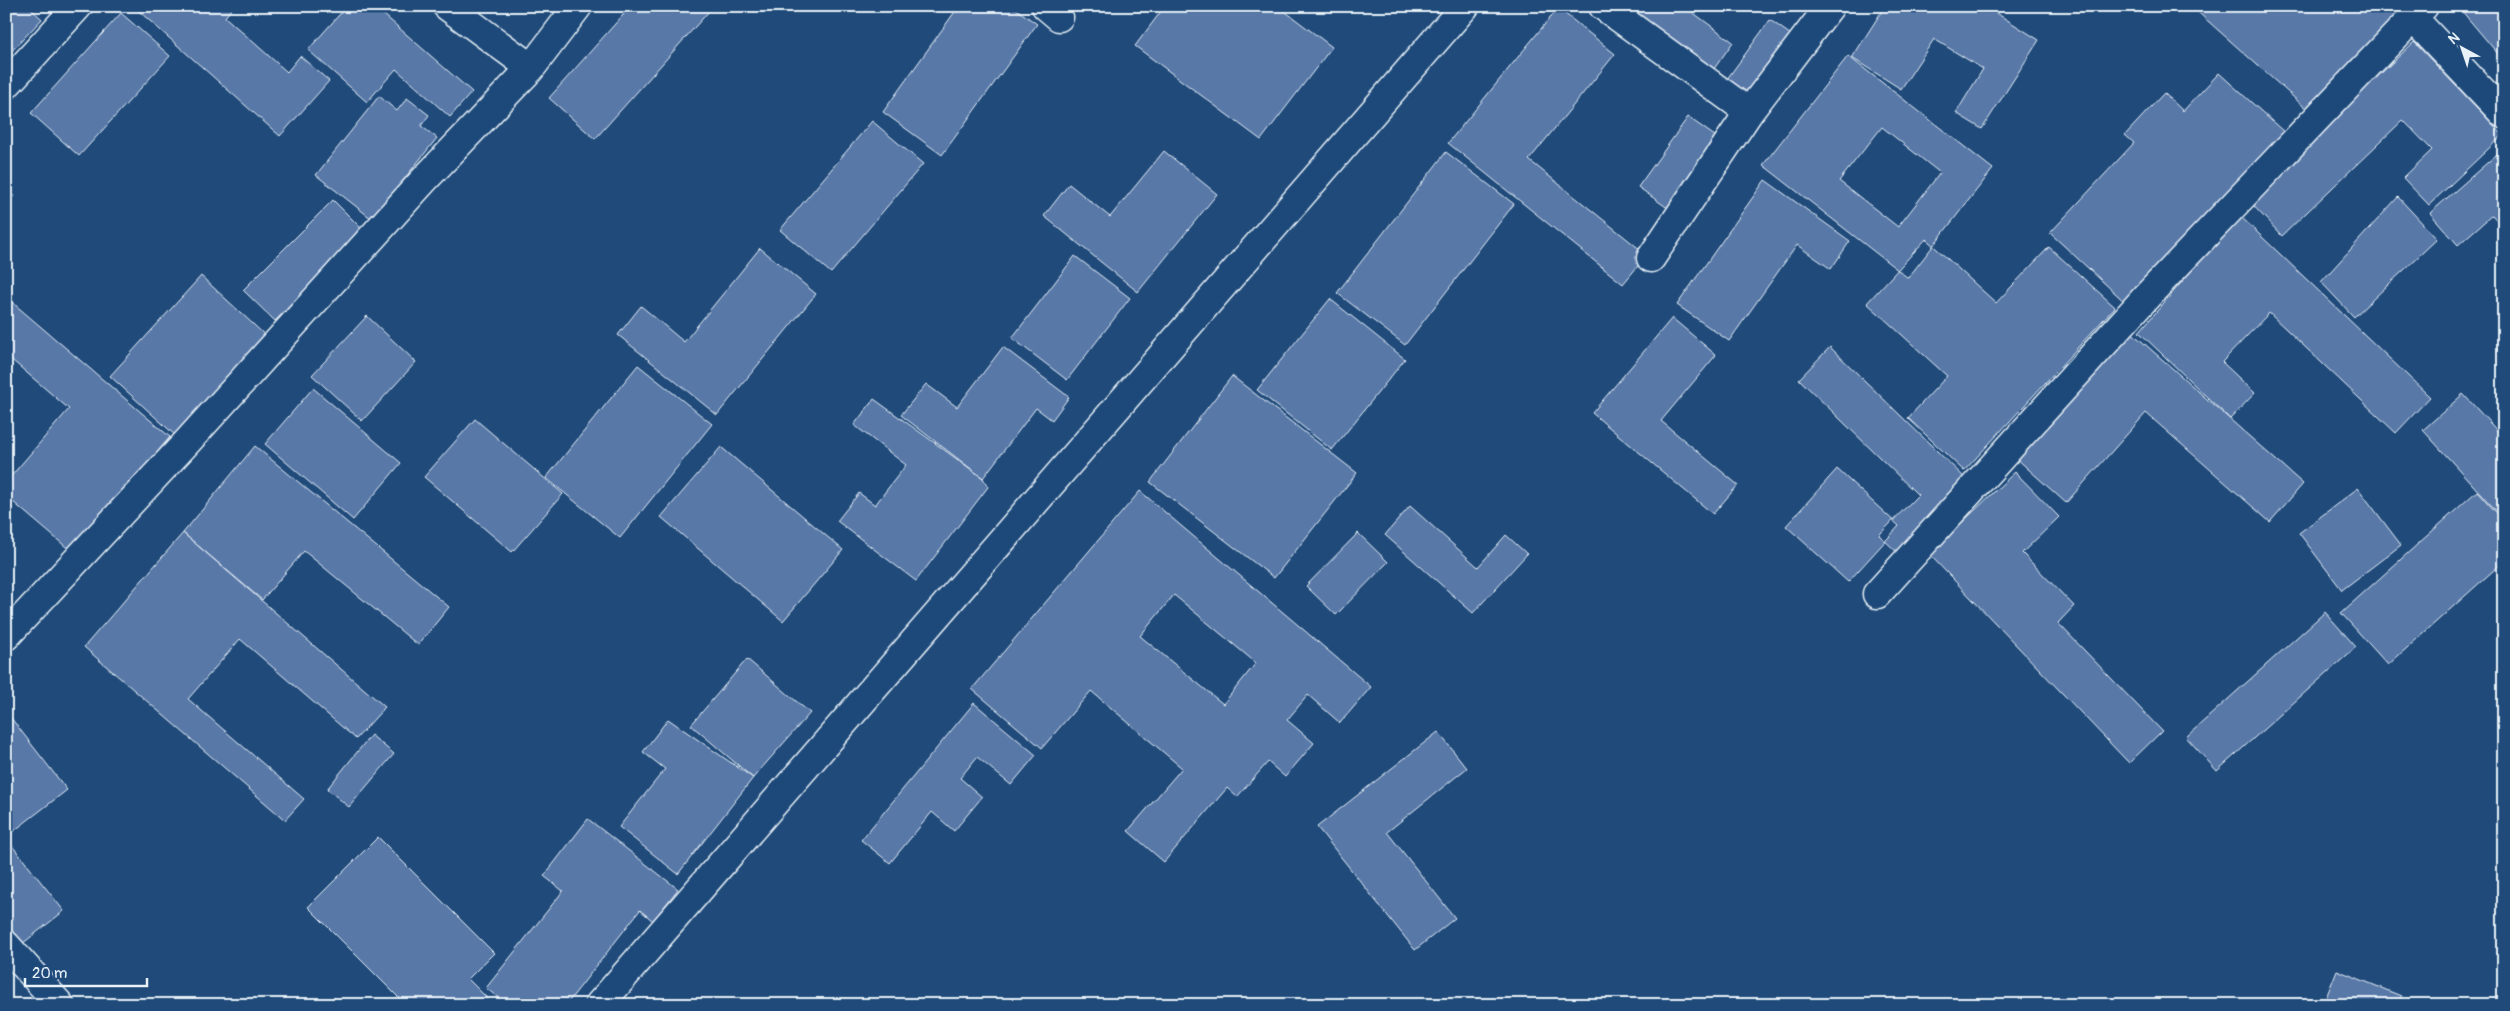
<svg xmlns="http://www.w3.org/2000/svg" width="2510" height="1011" viewBox="0 0 2510 1011" font-family="Pangolin,sans-serif">
<style>
.building{fill:#5978a8;stroke:#e8f1f8;fill-rule:evenodd}
.lines{fill:none;stroke-linecap:round;stroke-linejoin:round}
.street-casing{stroke:#e8f1f8;stroke-width:31}
.street{stroke:#1f4a7a;stroke-width:28}
</style>
<rect width="100%" height="100%" fill="#1f4a7a"/>
<filter id="ink" filterUnits="userSpaceOnUse"><feTurbulence type="fractalNoise" baseFrequency=".02" numOctaves="2"/><feDisplacementMap in="SourceGraphic" scale="10" xChannelSelector="R" yChannelSelector="G"/><feConvolveMatrix kernelMatrix="1 2 1 2 8 2 1 2 1" color-interpolation-filters="sRGB"/></filter>
<g filter="url(#ink)">
<path class="building" d="M6,6H28L42,19L6,57Z
M133,6H234L225,17L287,72L300,56L329,81L280,136Z
M347,6H374L472,92L450,117L396,69L367,102L308,50Z
M631,6H708L711,9L595,139L549,98Z
M959,6H1012L1037,24L942,155L883,112Z
M1165,6H1278L1332,47L1261,140L1135,46Z
M1623,6H1684L1733,42L1711,73Z
M1885,6H1985L2039,40L1982,129L1956,113L1983,69L1934,39L1901,89L1852,58Z
M2191,6H2405L2310,112Z
M2465,6H2504V61L2461,10Z
M1558,8L1615,54L1529,160L1647,255L1623,284L1448,143Z
M121,13L170,56L79,156L31,113Z
M1770,20L1794,37L1752,96L1727,79Z
M2414,42L2503,135L2429,205L2403,178L2432,150L2403,120L2282,236L2248,200Z
M1848,56L1993,169L1908,278L1763,165ZM1882,127L1940,173L1898,227L1839,181Z
M2219,73L2285,133L2127,304L2050,233L2134,143L2125,135L2164,93L2183,111Z
M379,96L397,111L407,98L429,115L421,126L437,138L372,219L316,175Z
M1688,117L1719,139L1669,209L1638,187Z
M872,121L923,164L831,273L780,230Z
M2504,148V228L2492,215L2458,245L2430,213Z
M1164,151L1217,194L1138,292L1044,216L1069,184L1110,217Z
M1446,152L1514,204L1405,345L1337,293Z
M1765,180L1850,241L1831,269L1797,245L1729,341L1677,305Z
M6,190L14,196L6,205Z
M2398,197L2437,239L2354,317L2321,282Z
M333,200L364,231L275,321L243,290Z
M2239,215L2430,397L2396,433L2269,313L2222,362L2255,393L2230,419L2139,332Z
M1926,239L1996,303L2049,247L2115,307L1964,471L1908,418L1947,376L1867,303Z
M760,248L816,294L717,415L618,335L641,306L684,342Z
M1075,256L1130,298L1067,380L1012,338Z
M201,276L267,337L176,436L110,376Z
M6,297L170,437L72,552L6,496V482L69,409L6,355Z
M1330,299L1405,359L1332,450L1257,390Z
M367,316L416,362L362,421L312,375Z
M1672,318L1716,355L1661,421L1738,485L1713,514L1592,413Z
M2129,330L2303,484L2270,522L2146,413L2066,503L2016,458Z
M1003,347L1069,397L1052,420L1036,408L983,478L901,415L926,384L957,407Z
M1830,347L1971,484L1901,556L1879,535L1918,495L1799,379Z
M638,365L712,424L620,538L546,478Z
M1232,376L1357,473L1274,578L1150,482Z
M313,388L401,463L353,520L265,444Z
M2463,394L2504,438V514L2501,516L2423,430Z
M874,399L983,478L988,487L916,581L837,521L859,493L875,505L906,465L854,425Z
M475,419L563,494L512,552L424,477Z
M255,446L449,607L418,645L304,551L262,600L183,533Z
M721,447L843,550L783,621L661,517Z
M1837,469L1899,526L1848,582L1786,526Z
M2015,472L2059,517L2022,553L2074,606L2058,623L2162,731L2129,763L1929,554Z
M2358,488L2401,545L2342,590L2299,533Z
M1140,491L1371,687L1340,723L1308,695L1287,720L1314,743L1285,777L1268,762L1237,797L1227,788L1164,862L1128,831L1182,768L1091,691L1042,748L972,689ZM1174,595L1256,663L1223,704L1140,636Z
M2477,491L2504,521V561L2388,665L2341,613Z
M1410,506L1478,567L1506,535L1527,554L1473,613L1385,535Z
M183,533L385,707L356,739L240,639L188,699L304,799L285,820L84,647Z
M1358,533L1388,562L1336,615L1306,586Z
M2325,612L2356,647L2217,771L2186,737Z
M747,659L810,713L753,778L691,725Z
M974,703L1036,755L1011,785L977,757L960,778L982,797L954,831L932,812L890,863L861,840Z
M11,718L67,790L6,837V722Z
M668,719L753,778L678,874L619,827L665,769L643,752Z
M1438,732L1467,768L1387,832L1455,918L1415,950L1317,827Z
M371,735L394,754L349,807L327,789Z
M588,819L678,889L653,921L640,910L566,1005H507L486,988L563,891L544,876Z
M378,837L494,953L468,979L494,1005H406L308,907Z
M6,838L64,911L22,944L6,924Z
M2337,970L2401,996L2398,1005H2323Z"/>
<g class="lines">
<g class="street-casing">
<path id="street" d="M447,6L531,68
M1046,6L1059,17
M1603,6L1749,112
M2413,18L2504,114
M6,85L78,6
M1651,258L1749,112L1830,6
M1877,594L2148,295L2424,6
M6,636L187,442L423,181L531,68L578,6
M6,945L60,1005
M599,1005L1465,6"/>
</g>
<use href="#street" class="street"/>
</g>
</g>
<rect width="2510" height="1011" fill="none" stroke="#1f4a7a" stroke-width="25"/>
<rect x="12" y="12" width="2485" height="986" fill="none" stroke="#e8f1f8" stroke-width="2" filter="url(#ink)"/>
<g transform="translate(2462 48) rotate(320)" stroke="#1f4a7a" stroke-width="4" paint-order="stroke">
<path d="M0-4L9 19L0 12L-9 19Z" fill="#e8f1f8"/>
<text y="-8" font-size="14" font-weight="bold" text-anchor="middle" fill="#e8f1f8">N</text>
</g>
<path d="M25 978v8h122v-8" fill="none" stroke="#e8f1f8" stroke-width="2.5"/>
<text x="32" y="978" font-size="15" fill="#e8f1f8" stroke="#1f4a7a" stroke-width="4" paint-order="stroke">20 m</text>
</svg>
